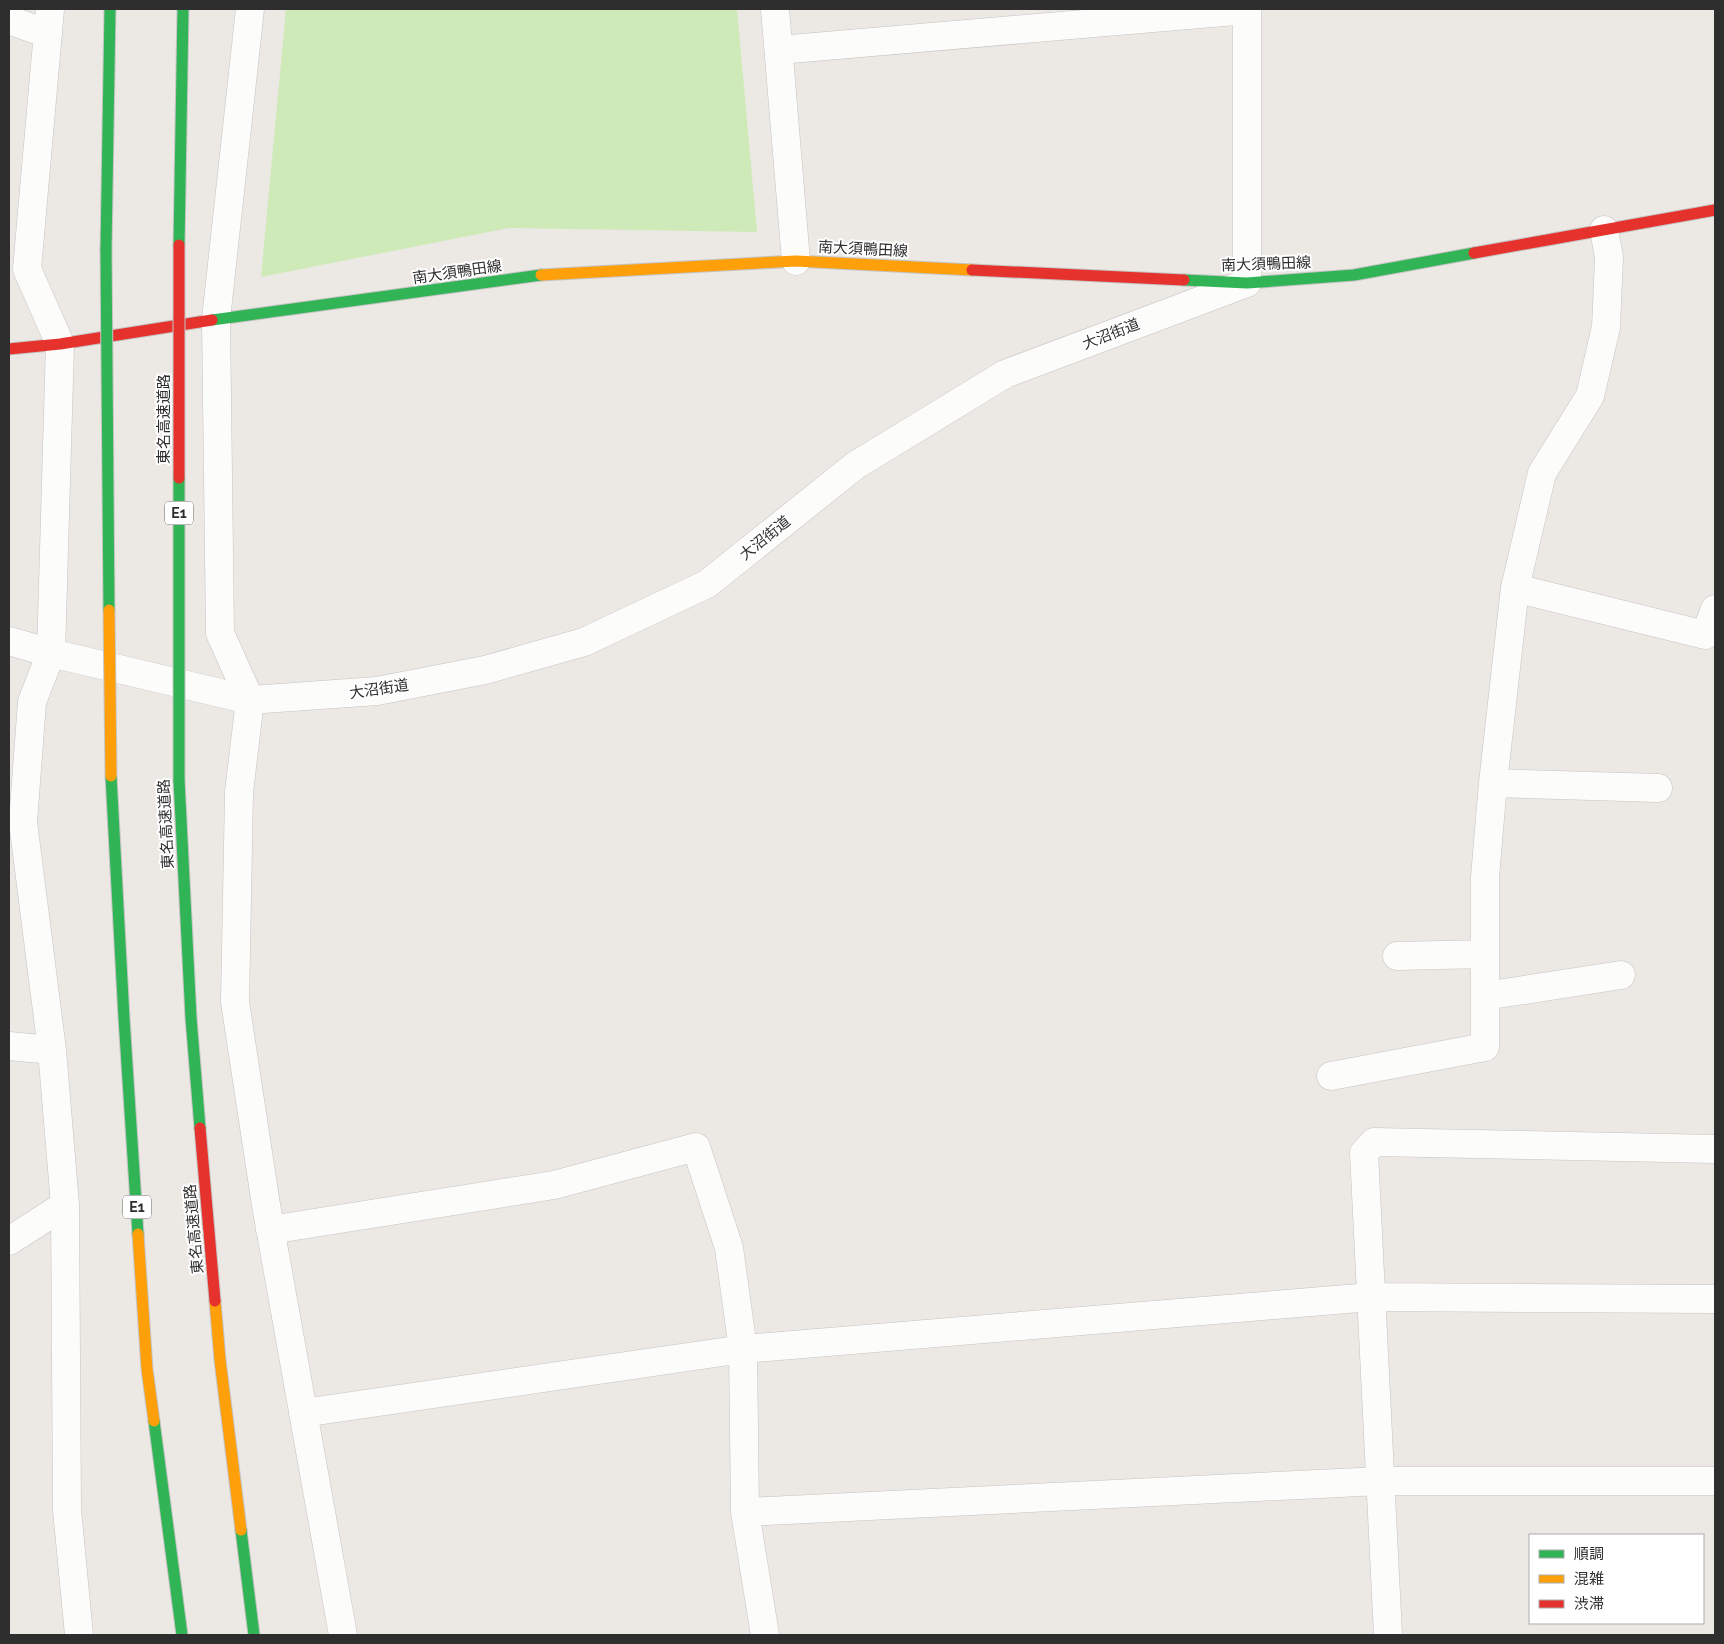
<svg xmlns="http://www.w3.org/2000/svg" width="1724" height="1644" viewBox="0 0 1724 1644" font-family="Raleway,'Noto Sans JP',sans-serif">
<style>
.green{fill:#cfeab9}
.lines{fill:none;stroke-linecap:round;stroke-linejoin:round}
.street-casing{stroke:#c5c4c4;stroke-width:29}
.fast-casing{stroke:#c5c4c4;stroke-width:13}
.slow-casing{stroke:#c5c4c4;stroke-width:13}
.jam-casing{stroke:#c5c4c4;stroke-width:13}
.street{stroke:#fcfcfb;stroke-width:28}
.fast{stroke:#30b455;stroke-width:11}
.slow{stroke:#ff9f0a;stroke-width:11}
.jam{stroke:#e5322d;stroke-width:11}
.fast-bridge-casing{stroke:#c6c5c3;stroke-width:13;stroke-linecap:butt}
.slow-bridge-casing{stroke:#c6c5c3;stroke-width:13;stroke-linecap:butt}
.jam-bridge-casing{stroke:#c6c5c3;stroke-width:13;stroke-linecap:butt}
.fast-bridge{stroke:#30b455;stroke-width:11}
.slow-bridge{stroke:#ff9f0a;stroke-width:11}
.jam-bridge{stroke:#e5322d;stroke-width:11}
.labels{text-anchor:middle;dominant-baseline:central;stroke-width:4;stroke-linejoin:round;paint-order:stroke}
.shield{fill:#fff;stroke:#6d6d6d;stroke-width:1}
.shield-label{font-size:14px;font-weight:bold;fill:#2e2e2e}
.street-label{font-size:15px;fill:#2e2e2e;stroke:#fff}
</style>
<rect width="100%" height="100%" fill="#ece8e3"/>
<path class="green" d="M286,9H737L757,232L509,228L261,277Z"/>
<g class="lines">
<g class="street-casing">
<path id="street" d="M50,9L27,269L60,344L51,653L32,702L23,822L52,1050L65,1205L67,1510L79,1635
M250,9L216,319L220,633L250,700L239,792L235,1002L266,1205L343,1635
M775,9L796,261
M9,20L48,34
M779,50L1247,10
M1515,588L1705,635L1715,609
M9,641L51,653L250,700L377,691L485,670L584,642L707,584L856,465L1005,374L1247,283V9
M1493,783L1658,788
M1397,956L1485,954
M1485,996L1621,975
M9,1046L52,1050
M1331,1076L1485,1047V877L1493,783L1515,588L1542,473L1590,396L1606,327L1609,257L1604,230
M270,1230L554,1185L696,1147L729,1248L743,1349L303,1413
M9,1241L65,1205
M745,1512L1380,1481H1715
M765,1635L745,1512L743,1349L1371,1297L1715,1299
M1388,1635L1364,1153L1374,1142L1715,1149"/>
</g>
<g class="fast-casing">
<path id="fast" d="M179,245L183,9
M106,250L110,9
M1184,280L1247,283L1354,275L1474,253
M212,320L541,275
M111,776L124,1018L138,1234
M179,780L191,1018L200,1128
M154,1421L182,1635
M241,1530L254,1635"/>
</g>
<g class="slow-casing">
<path id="slow" d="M541,275L796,261L972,270
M138,1234L147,1369L154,1421
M215,1301L220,1360L241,1530"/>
</g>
<g class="jam-casing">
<path id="jam" d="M1474,253L1715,210
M972,270L1184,280
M9,349L60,344L212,320
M200,1128L215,1301"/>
</g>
<use href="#street" class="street"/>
<use href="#fast" class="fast"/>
<use href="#slow" class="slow"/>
<use href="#jam" class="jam"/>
<g class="fast-bridge-casing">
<path id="fast-bridge" d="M106,250L109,610
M179,478V780"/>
</g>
<g class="slow-bridge-casing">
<path id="slow-bridge" d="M109,610L111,776"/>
</g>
<g class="jam-bridge-casing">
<path id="jam-bridge" d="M179,245V478"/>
</g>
<use href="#fast-bridge" class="fast-bridge"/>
<use href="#slow-bridge" class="slow-bridge"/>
<use href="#jam-bridge" class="jam-bridge"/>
</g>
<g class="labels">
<g class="shield">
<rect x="165" y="501.5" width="28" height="23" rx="4"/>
<rect x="123" y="1195.5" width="28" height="23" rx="4"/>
</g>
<g class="shield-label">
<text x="179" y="513">E1</text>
<text x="137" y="1207">E1</text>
</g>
<g class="street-label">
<text transform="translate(863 249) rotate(3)">南大須鴨田線</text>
<text transform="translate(1266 264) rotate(-2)">南大須鴨田線</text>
<text transform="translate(457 272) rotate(-8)">南大須鴨田線</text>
<text transform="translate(1111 334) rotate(-21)">大沼街道</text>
<text transform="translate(164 419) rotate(-90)">東名高速道路</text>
<text transform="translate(765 538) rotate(-39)">大沼街道</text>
<text transform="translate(379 689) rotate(-8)">大沼街道</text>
<text transform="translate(166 824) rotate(-93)">東名高速道路</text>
<text transform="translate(194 1229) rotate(-95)">東名高速道路</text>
</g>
</g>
<rect width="1724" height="1644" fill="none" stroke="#2e2e2e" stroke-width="20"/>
<rect x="1529" y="1534" width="175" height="90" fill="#ffffff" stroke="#ababab"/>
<rect x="1539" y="1550" width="25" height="8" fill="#30b455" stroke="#ababab"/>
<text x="1574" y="1559" font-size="15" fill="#2e2e2e">順調</text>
<rect x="1539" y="1575" width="25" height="8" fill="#ff9f0a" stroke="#ababab"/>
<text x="1574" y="1584" font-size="15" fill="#2e2e2e">混雑</text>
<rect x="1539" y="1600" width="25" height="8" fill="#e5322d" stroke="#ababab"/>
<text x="1574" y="1609" font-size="15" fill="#2e2e2e">渋滞</text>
</svg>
